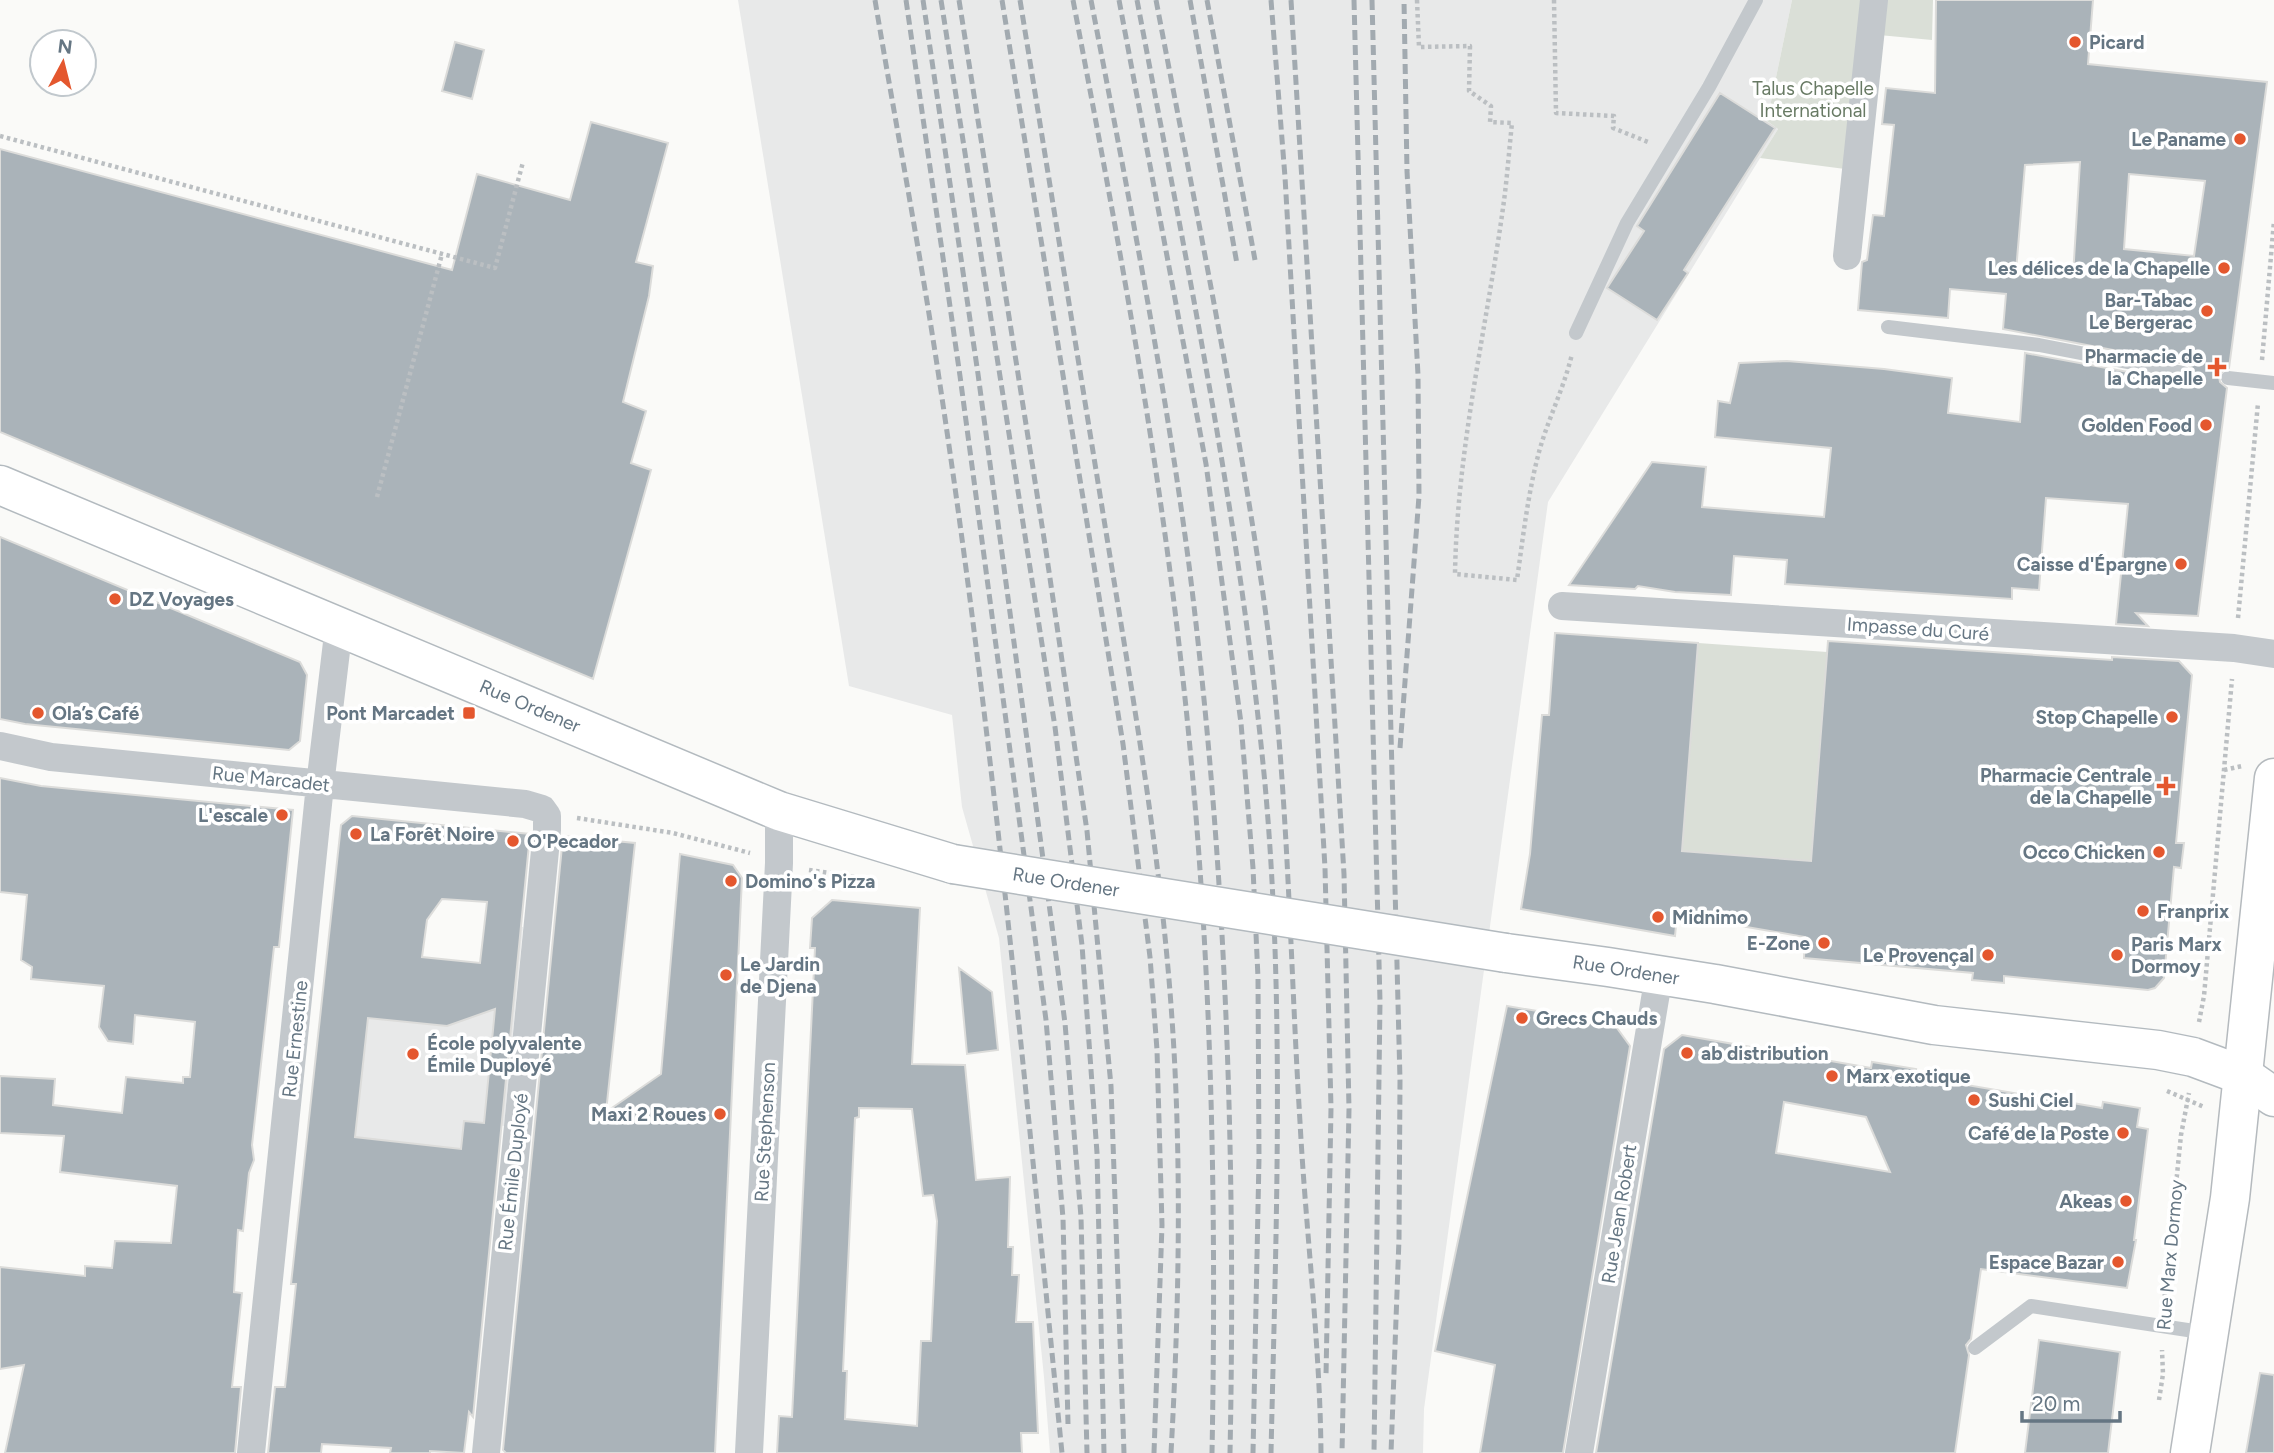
<svg xmlns="http://www.w3.org/2000/svg" width="2274" height="1453" viewBox="0 0 2274 1453" font-family="Figtree,sans-serif">
<style>
.built{fill:#e8e9e9}
.green{fill:#dadfd7}
.building{fill:#aab3b9;stroke:#dcdcda;stroke-width:2;fill-rule:evenodd}
.lines{fill:none;stroke-linecap:round;stroke-linejoin:round}
.secondary-casing{stroke:#b3babf;stroke-width:41}
.primary-casing{stroke:#b5babe;stroke-width:41}
.path{stroke:#bbbfc2;stroke-width:4.5;stroke-dasharray:3.5 3.5;stroke-linecap:butt}
.lane{stroke:#c3c8cc;stroke-width:14}
.street{stroke:#c3c8cc;stroke-width:28}
.secondary{stroke:#fff;stroke-width:38}
.primary{stroke:#fff;stroke-width:38}
.rail{stroke:#a2aab0;stroke-width:5;stroke-dasharray:10 5;stroke-linecap:butt}
.secondary-bridge-casing{stroke:#b3babf;stroke-width:41;stroke-linecap:butt}
.secondary-bridge{stroke:#fff;stroke-width:38}
.poi-dot{fill:#e4572e;stroke:#fff;stroke-width:2.5}
.labels{text-anchor:middle;dominant-baseline:central;stroke-width:7;stroke-linejoin:round;paint-order:stroke}
.poi-label{font-size:19px;font-weight:bold;fill:#657683;stroke:#fff;text-anchor:end}
.park-label{font-size:19px;fill:#687a64;stroke:#fff}
.street-label{font-size:19px;fill:#657683;stroke:#fff}
</style>
<rect width="100%" height="100%" fill="#fafaf8"/>
<path class="built" d="M738,0H1792L1767,121L1778,129L1548,502L1424,1409L1423,1453H1050L1044,1377L999,938L962,807L952,715L849,686Z
M332,910L427,920L422,957L481,963L486,922L523,927L504,1126L464,1121L455,1204L302,1187Z"/>
<path class="green" d="M1792,0H1862L1845,169L1760,158L1778,129L1767,121Z
M1882,0H1933L1932,40L1879,35Z
M1698,643L1827,652L1811,861L1682,851Z"/>
<path class="building" d="M1936,0H2093L2088,64L2267,82L2229,368L2224,370L2219,376L2220,382L2227,388L2198,616L2136,613L2148,626L2116,624L2128,504L2046,498L2039,590L2012,588V599L1785,584L1787,560L1734,556L1731,595L1675,592L1638,586L1635,589L1569,585L1652,462L1706,467L1702,507L1824,517L1831,448L1715,437L1718,401L1730,403L1739,363L1787,361L1884,369L1952,378L1948,413L2020,422L2025,353L2182,382L2192,379L2193,369L2186,364L2003,329L2006,294L1950,289L1948,318L1858,310L1862,262L1867,260L1873,215L1884,216L1894,125L1882,124L1886,88L1935,93ZM2080,162L2073,276L2016,271L2025,165ZM2129,174L2205,181L2194,256L2124,249Z
M455,42L484,50L472,99L442,91Z
M1720,93L1775,128L1684,270L1688,273L1657,320L1607,288L1644,231L1637,226Z
M591,122L668,143L636,262L653,266L649,296L623,402L646,411L631,463L651,470L593,679L0,432V149L452,270L477,174L570,200Z
M0,537L300,662L307,675L300,741L289,750L25,724L0,719Z
M1555,633L1698,643L1682,851L1811,861L1828,641L2112,660V657L2179,661L2192,675L2176,843H2184L2181,868L2174,867L2164,978L2155,988L2148,990L2004,976V983L1972,980L1973,973L1804,958L1805,937L1677,915L1675,936L1521,909L1530,854L1542,715H1549Z
M0,778L41,786L293,810L279,947H274L252,1145L254,1160L249,1173L243,1231L238,1230L234,1292L242,1293L232,1387H241L235,1453H5L24,1365L0,1369V1267L85,1276V1266L112,1268L115,1241L171,1243L177,1186L60,1172L64,1136L0,1133V1076L55,1079L53,1105L122,1113L126,1077L183,1083V1077H190L195,1022L135,1015L133,1044L108,1041L99,1027L104,986L31,979L32,967L21,960L27,895L0,892Z
M352,816L530,834L473,1417L469,1412L464,1453L430,1451V1453H390L391,1448L322,1444L321,1453H268L275,1387H285L296,1284H291L341,825ZM442,899L487,902L480,963L422,957L427,920ZM495,1009L484,1123L464,1121L461,1149L355,1137L368,1018L447,1026Z
M563,836L635,843L606,1112L661,1074L680,854L733,865L742,878L715,1453H506L503,1450Z
M832,900L920,908L912,1064L965,1065L976,1180L1010,1177L1008,1247H1013L1012,1275H1019L1016,1322H1033L1038,1433H1021L1022,1453H777L779,1416L792,1417L815,948H810L812,918ZM859,1108L912,1109L923,1196L933,1195L937,1221L931,1341H921L917,1426L845,1419L847,1371H843L855,1118L859,1117Z
M959,968L992,992L998,1050L967,1054Z
M1507,1006L1614,1024L1630,1046L1563,1453H1480L1495,1365L1435,1351Z
M1682,1035L1871,1068L1872,1062L1916,1069L1914,1076L2102,1108L2103,1102L2140,1108L2137,1127L2148,1129L2134,1240H2136L2127,1288L1981,1269L1971,1339L1966,1345L1969,1355L1955,1453H1596L1664,1049ZM1784,1102L1866,1117L1890,1172L1776,1153Z
M2039,1340L2120,1352L2108,1453H2025Z
M2260,1373L2274,1375V1453H2246Z"/>
<g class="lines">
<g class="secondary-casing">
<path id="secondary" d="M0,485L779,811L953,864
M1506,953L1608,967L1715,984L1934,1025L2158,1050L2193,1057L2244,1076L2274,1097"/>
</g>
<g class="primary-casing">
<path id="primary" d="M2190,1453L2230,1198L2274,778"/>
</g>
<path class="path" d="M1417,0L1419,47L1470,46L1469,91L1491,106L1490,122L1512,123C1509,151 1507,180 1503,208C1486,330 1457,450 1455,574L1517,580C1523,537 1528,493 1539,452C1548,419 1564,388 1572,354
M1554,0L1556,113L1614,116L1613,128L1648,142
M0,136L495,268L523,162
M2262,360L2274,221
M377,497L442,254
M2238,618L2258,403
M2224,770L2242,766
M577,818L673,833L750,853
M809,870L876,880
M2199,1022L2204,996L2232,679
M2167,1091L2204,1107
M2164,1303L2181,1135L2189,1093
M2159,1400L2163,1374L2162,1350"/>
<path class="lane" d="M1888,327L2039,345L2184,373
M1576,333L1627,223L1709,87L1756,0
M2228,378L2274,383
M1975,1348L2031,1306L2207,1333"/>
<path class="street" d="M1847,256L1874,0
M1562,606L2234,648L2274,654
M0,746L51,757L525,804L542,809L547,816V830L486,1453
M251,1453L320,785L339,626
M749,1453L779,863V811
M1579,1453L1659,975"/>
<use href="#secondary" class="secondary"/>
<use href="#primary" class="primary"/>
<path class="rail" d="M875,0C896,126 920,251 939,378C993,734 1026,1094 1062,1453
M906,0L960,376L1046,1020L1063,1218L1068,1424
M923,0L978,374L1065,1023L1081,1217L1087,1453
M941,0L1055,727L1082,945L1097,1153L1104,1453
M959,0L1046,551L1087,831L1111,1086L1124,1453
M1002,0L1123,744L1150,957L1157,1050L1162,1225L1154,1453
M1020,0C1049,179 1078,359 1107,538C1133,698 1161,857 1172,1019C1182,1164 1179,1308 1171,1453
M1073,0C1114,217 1155,433 1180,653C1211,920 1217,1184 1212,1453
M1091,0C1127,188 1164,375 1189,565C1226,860 1236,1156 1230,1453
M1119,0L1206,464L1241,723L1253,868L1258,978L1259,1158L1253,1453
M1137,0C1186,260 1240,520 1265,784C1285,1006 1276,1230 1271,1453
M1156,0C1193,195 1233,390 1262,587C1288,764 1289,944 1300,1122C1306,1233 1320,1343 1321,1453
M1190,0L1237,264
M1207,0L1255,260
M1271,0L1285,177L1325,868L1331,1108L1326,1376
M1291,0L1344,874L1349,1109L1342,1453
M1354,0L1380,1001L1374,1453
M1372,0L1400,1080L1399,1239L1391,1453
M1400,748L1419,496L1418,375L1407,171L1404,0"/>
<g class="secondary-bridge-casing">
<path id="secondary-bridge" d="M953,864L1506,953"/>
</g>
<use href="#secondary-bridge" class="secondary-bridge"/>
</g>
<g class="poi-dot">
<circle cx="2075" cy="42" r="7"/>
<circle cx="2240" cy="139" r="7"/>
<circle cx="2224" cy="268" r="7"/>
<circle cx="2207" cy="311" r="7"/>
<path d="M2213.5 356.5h7v7h7v7h-7v7h-7v-7h-7v-7h7z"/>
<circle cx="2206" cy="425" r="7"/>
<circle cx="2181" cy="564" r="7"/>
<circle cx="115" cy="599" r="7"/>
<circle cx="38" cy="713" r="7"/>
<rect x="462" y="706" width="14" height="14" rx="3.5"/>
<circle cx="2172" cy="717" r="7"/>
<path d="M2162.5 775.5h7v7h7v7h-7v7h-7v-7h-7v-7h7z"/>
<circle cx="282" cy="815" r="7"/>
<circle cx="356" cy="834" r="7"/>
<circle cx="513" cy="841" r="7"/>
<circle cx="2159" cy="852" r="7"/>
<circle cx="731" cy="881" r="7"/>
<circle cx="2143" cy="911" r="7"/>
<circle cx="1658" cy="917" r="7"/>
<circle cx="1824" cy="943" r="7"/>
<circle cx="1988" cy="955" r="7"/>
<circle cx="2117" cy="955" r="7"/>
<circle cx="726" cy="975" r="7"/>
<circle cx="1522" cy="1018" r="7"/>
<circle cx="1687" cy="1053" r="7"/>
<circle cx="413" cy="1054" r="7"/>
<circle cx="1832" cy="1076" r="7"/>
<circle cx="1974" cy="1100" r="7"/>
<circle cx="720" cy="1114" r="7"/>
<circle cx="2123" cy="1133" r="7"/>
<circle cx="2126" cy="1201" r="7"/>
<circle cx="2118" cy="1262" r="7"/>
</g>
<g class="labels">
<g class="poi-label">
<text x="2089" y="42" text-anchor="start">Picard</text>
<text x="2226" y="139">Le Paname</text>
<text x="2210" y="268">Les délices de la Chapelle</text>
<text x="2193" y="300">Bar-Tabac<tspan x="2193" dy="22">Le Bergerac</tspan></text>
<text x="2203" y="356">Pharmacie de<tspan x="2203" dy="22">la Chapelle</tspan></text>
<text x="2192" y="425">Golden Food</text>
<text x="2167" y="564">Caisse d'Épargne</text>
<text x="129" y="599" text-anchor="start">DZ Voyages</text>
<text x="52" y="713" text-anchor="start">Ola’s Café</text>
<text x="455" y="713">Pont Marcadet</text>
<text x="2158" y="717">Stop Chapelle</text>
<text x="2152" y="775">Pharmacie Centrale<tspan x="2152" dy="22">de la Chapelle</tspan></text>
<text x="268" y="815">L'escale</text>
<text x="370" y="834" text-anchor="start">La Forêt Noire</text>
<text x="527" y="841" text-anchor="start">O'Pecador</text>
<text x="2145" y="852">Occo Chicken</text>
<text x="745" y="881" text-anchor="start">Domino's Pizza</text>
<text x="2157" y="911" text-anchor="start">Franprix</text>
<text x="1672" y="917" text-anchor="start">Midnimo</text>
<text x="1810" y="943">E-Zone</text>
<text x="2131" y="944" text-anchor="start">Paris Marx<tspan x="2131" dy="22">Dormoy</tspan></text>
<text x="1974" y="955">Le Provençal</text>
<text x="740" y="964" text-anchor="start">Le Jardin<tspan x="740" dy="22">de Djena</tspan></text>
<text x="1536" y="1018" text-anchor="start">Grecs Chauds</text>
<text x="427" y="1043" text-anchor="start">École polyvalente<tspan x="427" dy="22">Émile Duployé</tspan></text>
<text x="1701" y="1053" text-anchor="start">ab distribution</text>
<text x="1846" y="1076" text-anchor="start">Marx exotique</text>
<text x="1988" y="1100" text-anchor="start">Sushi Ciel</text>
<text x="706" y="1114">Maxi 2 Roues</text>
<text x="2109" y="1133">Café de la Poste</text>
<text x="2112" y="1201">Akeas</text>
<text x="2104" y="1262">Espace Bazar</text>
</g>
<g class="park-label">
<text x="1813" y="88">Talus Chapelle<tspan x="1813" dy="22">International</tspan></text>
</g>
<g class="street-label">
<text transform="translate(1918 629) rotate(4)">Impasse du Curé</text>
<text transform="translate(530 706) rotate(23)">Rue Ordener</text>
<text transform="translate(271 779) rotate(6)">Rue Marcadet</text>
<text transform="translate(1066 882) rotate(9)">Rue Ordener</text>
<text transform="translate(1626 970) rotate(9)">Rue Ordener</text>
<text transform="translate(295 1039) rotate(-84)">Rue Ernestine</text>
<text transform="translate(765 1132) rotate(-87)">Rue Stephenson</text>
<text transform="translate(513 1172) rotate(-84)">Rue Émile Duployé</text>
<text transform="translate(1619 1214) rotate(-81)">Rue Jean Robert</text>
<text transform="translate(2170 1255) rotate(-85)">Rue Marx Dormoy</text>
</g>
</g>
<g transform="translate(63 63) rotate(7)"><circle r="33" fill="#ffffff" stroke="#c1c8cd" stroke-width="2"/>
<path d="M0-5L12 26L0 18L-12 26Z" fill="#e4572e"/>
<text y="-10" font-size="19" font-weight="bold" text-anchor="middle" fill="#657683">N</text>
</g>
<path d="M2022 1411v10h98v-10" fill="none" stroke="#657683" stroke-width="3.5"/>
<text x="2032" y="1411" font-size="21" fill="#657683" stroke="#ffffff" stroke-width="5" paint-order="stroke">20 m</text>
</svg>
